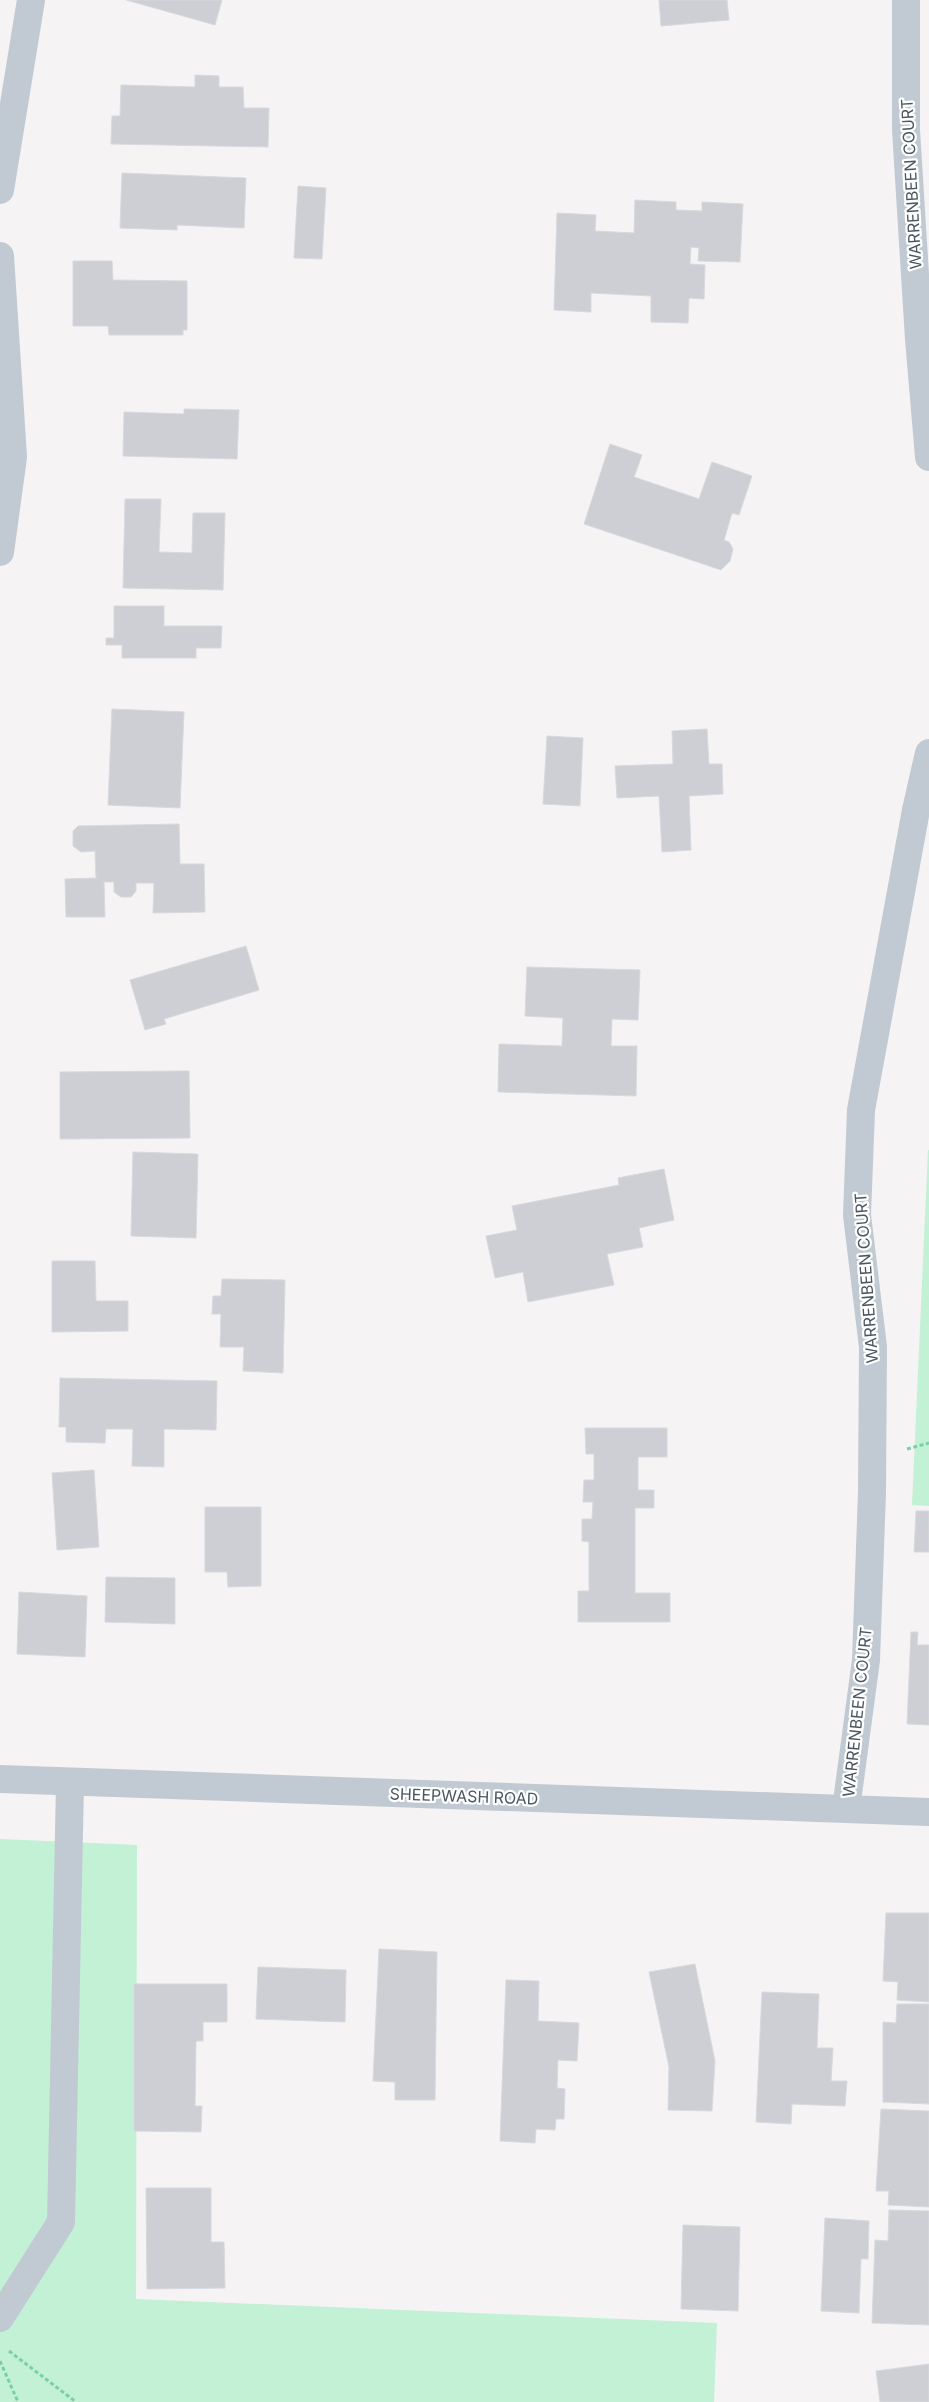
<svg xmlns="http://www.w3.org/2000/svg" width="929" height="2402" viewBox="0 0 929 2402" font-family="Inter,sans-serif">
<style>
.green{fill:#c3f1d5}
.building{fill:#cdcfd5;stroke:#d7d9de}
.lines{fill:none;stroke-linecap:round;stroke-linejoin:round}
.path{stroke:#7ad0a6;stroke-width:3;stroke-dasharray:4 2.5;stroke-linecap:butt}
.minor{stroke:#c1cad2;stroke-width:28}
.labels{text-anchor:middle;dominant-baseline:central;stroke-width:4.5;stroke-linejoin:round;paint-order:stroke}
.street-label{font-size:16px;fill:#4a5661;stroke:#fff}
</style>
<rect width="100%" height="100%" fill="#f5f3f3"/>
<path class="green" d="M928,1150H929V1506L912,1505Z
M0,1839L137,1845L136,2299L717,2323L714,2402H0Z"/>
<path class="building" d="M126,0H222L215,25Z
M659,0H727L729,20L661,26Z
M195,75L219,76V87H243L244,108H269L268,147L111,144L112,116H120L121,85L195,87Z
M122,173L246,178L244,228L177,225V230L120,228Z
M298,186L326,188L322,259L294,258Z
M635,200L676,202V210L702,211V202L743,204L740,262L698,261L699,248L691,247L690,264L705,265L704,299L689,298L688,323L651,322V296L591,293V312L554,310L557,213L596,215L595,231L634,233Z
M73,261H112L113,280L187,281V330H183V335H109L108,326H73Z
M184,409L239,410L237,459L123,456L124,412L184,414Z
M610,444L642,455L634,477L699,499L712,462L752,476L739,515L732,513L724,540L729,542L733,549L730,561L721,570L584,524Z
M125,499H161L159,552L192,553L193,513H225L223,590L123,588Z
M114,606H164V626H222L221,648H196V658H122V645H106V638H114Z
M112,709L184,712L180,808L108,805Z
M707,729L709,764H722L723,794L689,796L691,850L662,852L659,796L617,798L615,766L673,764L672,731Z
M547,736L583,738L580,806L543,804Z
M179,824L180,864H204L205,912L153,913L154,883H136V891L131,897H121L114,892V882H104L105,917H66L65,879L96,878L95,851L81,852L73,846V831L78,826Z
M246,946L259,990L164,1019L166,1024L145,1030L130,980Z
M527,967L640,970L638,1020L612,1019L611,1046H637L636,1096L498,1092L499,1044L562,1046L563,1018L525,1016Z
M185,1071H189L190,1138L60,1139V1072Z
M133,1152L198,1154L196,1238L131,1236Z
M664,1169L674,1220L639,1228L643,1247L607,1254L614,1285L528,1302L523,1272L495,1278L486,1236L517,1230L512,1206L619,1185L618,1178Z
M52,1261H95L96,1301H128V1331L52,1332Z
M222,1279L285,1280L283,1373L243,1371L244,1347H220L221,1314H212L213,1296H221Z
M60,1378L217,1381L216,1430L164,1429V1467L132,1466L133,1429H106L105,1443L66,1442V1427H59Z
M585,1428H667V1457H638V1490H654V1508H635V1593H670V1622H578V1591H589V1542L582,1541V1519H592L593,1502H583L584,1480H594V1454H586Z
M94,1470L99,1547L57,1550L52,1473Z
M205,1507H261V1586L228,1587L227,1572H205Z
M916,1511H929V1552H914Z
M106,1577L175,1578V1624L105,1622Z
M19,1592L87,1596L85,1657L17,1654Z
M911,1632H918L917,1645H929V1725L907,1724Z
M886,1913H929V2002L897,2000L898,1982L883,1981Z
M379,1949L437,1952L435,2100H395V2082L373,2081Z
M695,1964L715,2061L712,2111L668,2110L669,2067L649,1972Z
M258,1967L346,1970L345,2022L256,2019Z
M506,1980L539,1981L538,2021L579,2023L577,2061L558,2060L557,2088L565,2089L564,2119H556L555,2130L536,2129L535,2143L500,2141Z
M134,1984H227V2022H203V2041H196L195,2106H202L201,2132L134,2131Z
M762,1992L819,1994L817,2048H833L831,2081H847L845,2106L792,2104L791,2124L756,2122Z
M897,2004H929V2104L883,2102V2022L896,2023Z
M881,2109L929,2111V2207L888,2205L889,2191H876Z
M146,2188H211V2242H224L225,2288L147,2289Z
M889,2210L929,2211V2325L872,2323L875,2240L888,2241Z
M825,2218L869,2221L868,2259H861L859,2313L821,2311Z
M683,2225L740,2227L738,2311L681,2309Z
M929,2364V2402H880L876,2371Z"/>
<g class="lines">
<path class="path" d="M907,1449L929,1443
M9,2351L76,2402
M0,2361L18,2402"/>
<path class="minor" d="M906,0V130L919,339L929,457
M0,190L31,0
M0,256L13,457L0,552
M0,1779L929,1812
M846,1809L866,1660L872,1492L873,1347L857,1215L861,1110L916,810L929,753
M0,2318L61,2222L70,1783"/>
</g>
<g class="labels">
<g class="street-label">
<text transform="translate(911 184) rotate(-93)">WARRENBEEN COURT</text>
<text transform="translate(866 1278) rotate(-94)">WARRENBEEN COURT</text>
<text transform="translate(857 1712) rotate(-84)">WARRENBEEN COURT</text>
<text transform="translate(464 1796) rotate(2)">SHEEPWASH ROAD</text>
</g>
</g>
</svg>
